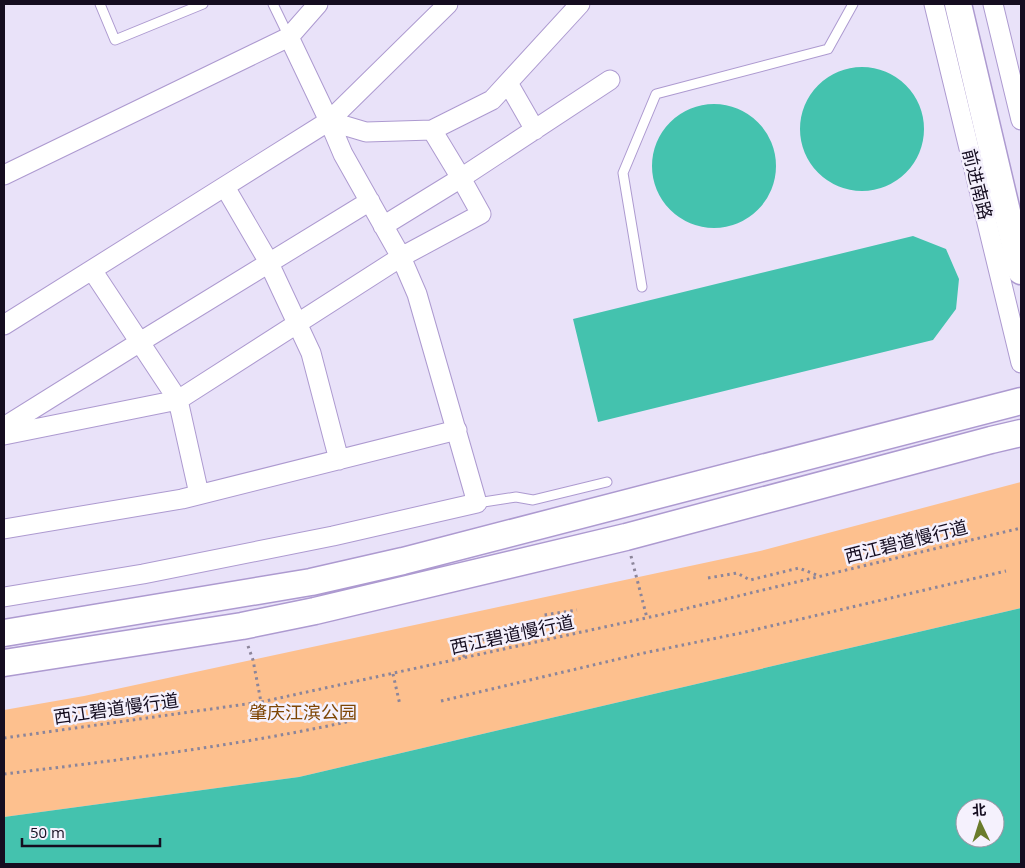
<svg xmlns="http://www.w3.org/2000/svg" width="1025" height="868" viewBox="0 0 1025 868" font-family="'Open Sans','Noto Sans SC',sans-serif">
<style>
.green{fill:#fdc08e}
.water{fill:#44c2ae;fill-rule:evenodd}
.lines{fill:none;stroke-linecap:round;stroke-linejoin:round}
.lane-casing{stroke:#ad9ad0;stroke-width:11}
.street-casing{stroke:#ad9ad0;stroke-width:21}
.secondary-casing{stroke:#ad9ad0;stroke-width:29}
.path{stroke:#8c859a;stroke-width:3;stroke-dasharray:2.5 4;stroke-linecap:butt}
.lane{stroke:#fff;stroke-width:9}
.street{stroke:#fff;stroke-width:19}
.secondary{stroke:#fff;stroke-width:26}
.labels{text-anchor:middle;dominant-baseline:central;stroke-width:5;stroke-linejoin:round;paint-order:stroke}
.street-label{font-size:18px;fill:#150d20;stroke:#f5f1fd}
.park-label{font-size:18px;fill:#7e4605;stroke:#f5f1fd}
</style>
<rect width="100%" height="100%" fill="#e9e2f9"/>
<path class="green" d="M1021,482V608L299,777L4,817V710L84,696L760,551Z"/>
<path class="water" d="M800 129a62 62 0 1 1 124 0a62 62 0 1 1-124 0Z
M652 166a62 62 0 1 1 124 0a62 62 0 1 1-124 0Z
M913,236L946,249L959,279L956,309L933,340L598,422L573,319Z
M1021,608V864H4V817L299,777ZM965,808H995V838H965Z"/>
<g class="lines">
<g class="lane-casing">
<path id="lane" d="M100,4L115,40L203,4
M273,4L289,37
M642,287L623,173L656,94L828,49L853,4
M477,503L516,497L533,500L607,482"/>
</g>
<g class="street-casing">
<path id="street" d="M934,4L1021,363
M993,4L1021,120
M508,83L535,130
M329,121L366,132L432,130L492,100L580,4
M4,175L289,37
M225,187L267,259L311,353L339,460
M383,226L461,178L610,80
M4,325L329,121L448,4
M4,427L140,342L370,201
M4,435L178,400L92,270
M199,494L178,400L401,257L481,214L461,178L432,130
M4,529L182,499L457,430
M4,597L143,574L333,536L477,503L417,294L401,257L343,154L329,121L289,37L318,4"/>
</g>
<g class="secondary-casing">
<path id="secondary" d="M958,4L1021,271
M4,633L311,582L403,561L1021,401
M4,663L242,626L315,611L626,537L991,440L1021,433"/>
</g>
<path class="path" d="M631,556L647,618
M708,578L737,573L750,580L799,568L819,576
M248,646L253,660L261,702
M463,657L482,640L535,630L544,615L577,610
M393,674L400,705
M441,701L644,653L741,633L1006,571
M4,738L261,702L655,616L1021,528
M4,774C120,760 237,746 351,721"/>
<use href="#lane" class="lane"/>
<use href="#street" class="street"/>
<use href="#secondary" class="secondary"/>
</g>
<g class="labels">
<g class="street-label">
<text transform="translate(978 184) rotate(76)">前进南路</text>
<text transform="translate(906 541) rotate(-14)">西江碧道慢行道</text>
<text transform="translate(512 634) rotate(-12)">西江碧道慢行道</text>
<text transform="translate(116 708) rotate(-8)">西江碧道慢行道</text>
</g>
<g class="park-label">
<text x="303" y="712">肇庆江滨公园</text>
</g>
</g>
<rect width="1025" height="868" fill="none" stroke="#150d20" stroke-width="10"/>
<g transform="translate(980 823) rotate(356)"><circle r="24" fill="#f5f1fd" stroke="#9b96a5"/>
<path d="M0-4L9 19L0 12L-9 19Z" fill="#6a7b2b"/>
<text y="-8" font-size="14" font-weight="bold" text-anchor="middle" fill="#150d20">北</text>
</g>
<path d="M22 838v8h138v-8" fill="none" stroke="#150d20" stroke-width="2.5"/>
<text x="30" y="838" font-size="15" fill="#150d20" stroke="#f5f1fd" stroke-width="4" paint-order="stroke">50 m</text>
</svg>
